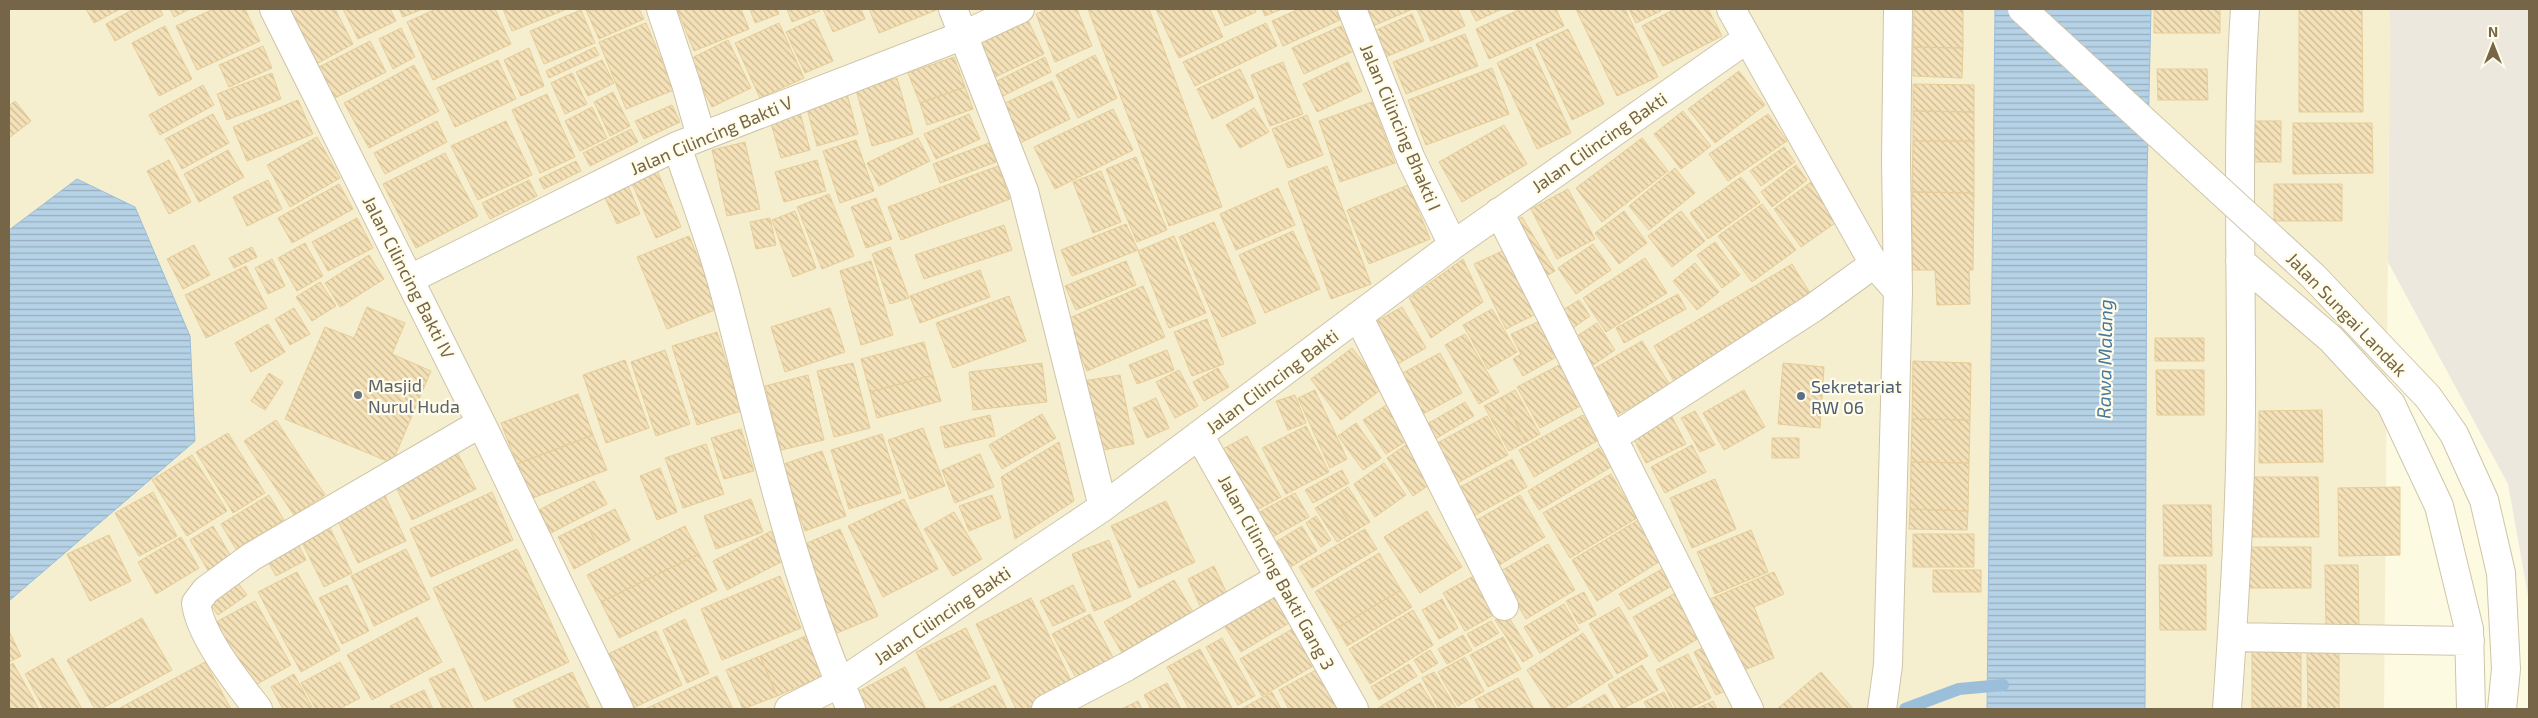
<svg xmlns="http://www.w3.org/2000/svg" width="2538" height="718" viewBox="0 0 2538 718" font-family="'Exo 2',sans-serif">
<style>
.residential{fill:#f5efd0}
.industrial{fill:#ece8dd}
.water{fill:url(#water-rules);stroke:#9bbeda}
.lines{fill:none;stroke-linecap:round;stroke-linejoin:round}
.stream{stroke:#9bbeda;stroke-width:12}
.building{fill:url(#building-back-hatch);stroke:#e7cd98}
.minor-casing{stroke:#cfc4a8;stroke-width:30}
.minor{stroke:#fff;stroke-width:28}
.minor-bridge-casing{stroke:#cfc4a8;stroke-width:30;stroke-linecap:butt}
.minor-bridge{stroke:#fff;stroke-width:28}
.worship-dot{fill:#6b7280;stroke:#fffde9;stroke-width:2}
.service-dot{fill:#5c6f8a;stroke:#fffde9;stroke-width:2}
.labels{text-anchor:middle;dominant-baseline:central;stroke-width:4.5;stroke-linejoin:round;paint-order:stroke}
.street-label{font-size:18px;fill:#766547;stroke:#fffde9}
.worship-label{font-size:18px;fill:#5b616d;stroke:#fffde9;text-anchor:start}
.service-label{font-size:18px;fill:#4e5e75;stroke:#fffde9;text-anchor:start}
.water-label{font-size:19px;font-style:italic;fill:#4878a0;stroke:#fffde9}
</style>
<defs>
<pattern id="water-rules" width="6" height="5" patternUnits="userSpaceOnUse" patternTransform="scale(1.25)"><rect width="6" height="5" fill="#b6d2e7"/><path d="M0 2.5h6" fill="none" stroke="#99aebd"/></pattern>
<pattern id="building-back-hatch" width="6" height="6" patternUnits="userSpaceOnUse" patternTransform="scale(1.25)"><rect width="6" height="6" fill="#f4e1b8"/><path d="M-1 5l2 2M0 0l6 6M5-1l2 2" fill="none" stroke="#caba97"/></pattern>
</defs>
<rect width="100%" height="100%" fill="#fdfae2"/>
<path class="residential" d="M9,9H2390L2384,709H9Z"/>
<path class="industrial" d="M2390,9H2529V601L2508,484L2388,262Z"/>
<path class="water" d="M1995,9H2151L2147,180L2145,709H1987Z
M77,179L135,207L190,336L195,441L9,601V230Z"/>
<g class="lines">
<path class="stream" d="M1905,709L1959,689L2003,685"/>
</g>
<path class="building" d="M86,9H120L94,23Z
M134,9H160L163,15L115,41L106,24Z
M170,9H190L174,17Z
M214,9H245L260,41L197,70L176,26Z
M278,9H335L353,44L309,68Z
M343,9H390L396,21L358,39Z
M399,9H423L403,17Z
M436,9H495L511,44L433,80L407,22Z
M503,9H567L512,31Z
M639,9L644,19L599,39L586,10Z
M677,9H741L749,29L694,51Z
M750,9H777L779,14L755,23Z
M787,9H819L820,11L792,22Z
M823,9H861L865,19L833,32Z
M869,9H939L879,33Z
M1048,9H1077L1092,46L1055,62L1036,14Z
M1088,9H1149L1222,207L1169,226Z
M1156,9H1210L1223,37L1179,58Z
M1217,9H1255L1256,12L1225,26Z
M1262,9H1282L1265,16Z
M1299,9H1335L1340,20L1283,46L1272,21Z
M1359,9H1413L1368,28Z
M1417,9H1458L1465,26L1431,41Z
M1470,9H1502L1476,21Z
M1521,9H1556L1564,26L1489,59L1476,29Z
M1576,9H1625L1658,77L1617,96Z
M1629,9H1659L1661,11L1636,23Z
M1675,9H1708L1722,36L1663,66L1642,26Z
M1914,9H1963V48L1913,47Z
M2154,9H2220V33H2154Z
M2299,9H2362L2363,112H2299Z
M581,10L595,43L544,64L530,31Z
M1412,14L1424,41L1383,58L1372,32Z
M1026,16L1044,54L993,78L976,39Z
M814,19L833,61L805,73L786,32Z
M646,23L674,90L626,109L599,42Z
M779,23L804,78L760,98L735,43Z
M1266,23L1277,46L1195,86L1183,62Z
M165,26L192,79L159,96L132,43Z
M1341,26L1354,51L1304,74L1292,48Z
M401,28L415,57L393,69L379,39Z
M1568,29L1604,104L1572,120L1536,44Z
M1465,34L1478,66L1406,94L1393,62Z
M728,40L751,88L712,107L688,60Z
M370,41L386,72L331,100L315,69Z
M263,46L272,68L229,87L219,65Z
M595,47L599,55L549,78L546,71Z
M1531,47L1571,133L1537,149L1497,63Z
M1913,47L1963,48L1962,78L1913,76Z
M529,48L544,86L521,96L504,60Z
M1095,55L1117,98L1078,118L1056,75Z
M954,57L965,87L920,103L908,73Z
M1045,57L1051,72L1003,96L995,82Z
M498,60L516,99L455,127L437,88Z
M602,60L614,83L588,96L576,72Z
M1283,62L1303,114L1270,126L1251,75Z
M1348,62L1362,91L1317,112L1303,84Z
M414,65L439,111L369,148L344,103Z
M1492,68L1509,114L1426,145L1408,100Z
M1240,69L1254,98L1212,119L1197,89Z
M2157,69H2207L2208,100H2158Z
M1739,71L1765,105L1715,143L1688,109Z
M272,73L281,99L227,120L217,94Z
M572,73L587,104L565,114L551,83Z
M897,78L913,134L872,146L856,90Z
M1052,81L1070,119L1020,143L1001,105Z
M1913,84L1974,85V112L1913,111Z
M203,85L214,105L160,135L149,115Z
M965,87L973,109L927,125L920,103Z
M613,92L630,126L610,136L594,102Z
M547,94L575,157L540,173L512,110Z
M847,94L858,134L817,146L806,105Z
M298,100L313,134L247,161L233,127Z
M15,101L31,121L9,138V106Z
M1372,102L1395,163L1340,182L1319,121Z
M672,105L680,122L644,139L635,121Z
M798,105L810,150L781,158L768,113Z
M592,107L607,138L580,151L565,121Z
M1254,108L1269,132L1240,148L1226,125Z
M1113,109L1133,150L1055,189L1034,147Z
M1683,111L1711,146L1681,169L1654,134Z
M1913,111L1974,112V141H1913Z
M213,114L229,143L182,169L165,139Z
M969,114L980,139L936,159L924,134Z
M1768,114L1787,141L1728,181L1709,154Z
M1307,115L1323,155L1288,168L1272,129Z
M437,121L447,142L385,174L374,153Z
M506,121L532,175L478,200L451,146Z
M2243,121H2281V162H2243Z
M2293,123H2372L2373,173L2293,174Z
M1504,125L1527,164L1462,202L1439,162Z
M631,129L638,142L590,166L583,153Z
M317,137L340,178L290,207L267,165Z
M918,138L930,161L879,186L867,163Z
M1642,138L1668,171L1602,222L1576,188Z
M856,140L874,191L840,203L823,151Z
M1913,141H1974V193L1912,192Z
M745,142L760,209L727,216L712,150Z
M989,143L996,162L940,183L933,164Z
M1784,147L1795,162L1761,186L1750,171Z
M228,150L244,177L199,202L184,174Z
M445,153L478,216L416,248L383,184Z
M1136,157L1167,230L1137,242L1106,169Z
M169,160L191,202L169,214L147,171Z
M817,160L826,191L784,202L775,172Z
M576,161L581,171L544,189L539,179Z
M1796,165L1807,180L1772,207L1761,192Z
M998,166L1010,199L901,240L888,207Z
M1327,166L1371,284L1331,299L1288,182Z
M656,168L681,227L656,238L630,179Z
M1675,168L1695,193L1649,230L1629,206Z
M1101,171L1121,222L1093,233L1073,182Z
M1741,177L1760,202L1708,239L1690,213Z
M268,180L282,209L247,226L233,197Z
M529,180L537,196L490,219L482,203Z
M626,181L640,214L617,224L602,191Z
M1811,182L1838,221L1801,247L1774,209Z
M339,184L353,209L292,243L278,218Z
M2274,184H2342V221H2274Z
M1408,185L1430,239L1369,264L1347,210Z
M1278,188L1295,225L1236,250L1220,214Z
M1568,189L1595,239L1557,259L1531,209Z
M1912,192L1974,193L1973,270H1969L1970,304L1937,305L1935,270H1912Z
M829,194L854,256L822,269L797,207Z
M876,198L892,239L866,248L851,207Z
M1762,204L1796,250L1752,282L1718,236Z
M795,211L816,268L793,277L772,220Z
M1624,211L1647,243L1619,264L1595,233Z
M1681,211L1705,241L1672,267L1648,236Z
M1522,217L1555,271L1543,278L1511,223Z
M357,218L373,248L328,271L312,242Z
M770,218L776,245L756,249L750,222Z
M1214,222L1256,323L1222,337L1179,237Z
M1126,224L1138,250L1072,276L1061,250Z
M1004,225L1012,250L924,279L915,255Z
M1293,231L1320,289L1265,313L1239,255Z
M689,236L720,308L667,329L637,257Z
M1174,236L1206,313L1169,328L1138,251Z
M1715,242L1740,275L1722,288L1697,255Z
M305,243L323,276L297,291L278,258Z
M1593,244L1611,270L1576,294L1558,268Z
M194,245L210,275L183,289L167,259Z
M252,247L257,257L234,268L229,258Z
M890,247L909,298L890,304L872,254Z
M1511,247L1542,311L1506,329L1474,264Z
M369,255L384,279L340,307L325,283Z
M1645,258L1667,293L1606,332L1583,298Z
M272,259L285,286L268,294L255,268Z
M1463,259L1483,302L1431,338L1409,298Z
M871,261L893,335L861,345L840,271Z
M1126,261L1136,285L1076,310L1065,286Z
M1695,263L1719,292L1697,310L1673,281Z
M1792,264L1813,298L1674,381L1654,346Z
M246,266L267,308L206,338L185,295Z
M980,270L990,297L920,323L910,296Z
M320,282L336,306L312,321L296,297Z
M1143,286L1165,337L1087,371L1065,320Z
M1678,294L1686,309L1624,343L1616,328Z
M1009,296L1026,341L953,368L936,323Z
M1579,300L1590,316L1570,330L1558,313Z
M367,307L405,323L392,354L431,371L392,463L285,419L325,327L354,338Z
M1402,307L1426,348L1394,366L1370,325Z
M294,308L310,334L290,345L275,319Z
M830,308L845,352L785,372L771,327Z
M1492,309L1517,352L1488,369L1463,325Z
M1549,317L1565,352L1523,376L1513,359L1521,354L1511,334Z
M1207,319L1224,364L1192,376L1174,332Z
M1597,323L1615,350L1589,368L1571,340Z
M268,324L285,352L251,372L235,343Z
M717,332L741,411L697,425L672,346Z
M1465,334L1499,392L1479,404L1445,345Z
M2155,338H2204V361H2155Z
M1642,341L1670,385L1617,415L1590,371Z
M924,342L933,375L870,392L861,359Z
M1352,348L1383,388L1341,420L1311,379Z
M665,350L690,424L656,436L631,362Z
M1167,350L1174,370L1137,384L1129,365Z
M1440,353L1462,393L1419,416L1397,376Z
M625,360L649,428L606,443L583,375Z
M1913,361L1971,363L1970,420L1912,419Z
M853,363L870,428L834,437L817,371Z
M1042,363L1047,402L973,410L969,372Z
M1563,363L1584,404L1540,428L1517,387Z
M1783,363L1824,367L1820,428L1778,424Z
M1218,368L1229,387L1204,401L1193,382Z
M1179,370L1198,406L1175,418L1156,382Z
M2156,370H2204V415H2157Z
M269,373L283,382L265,410L251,401Z
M808,375L824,440L781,450L765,386Z
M933,375L941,401L877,418L870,392Z
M1120,375L1134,444L1098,451L1083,381Z
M1315,390L1347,459L1330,468L1298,398Z
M1515,390L1540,434L1526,442L1502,397Z
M1744,390L1765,427L1724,450L1703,413Z
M578,394L593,435L517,464L501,423Z
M1295,395L1306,423L1288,430L1276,401Z
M1502,397L1526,442L1509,451L1484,406Z
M1156,398L1169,428L1147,438L1133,408Z
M1465,402L1474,416L1430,442L1422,427Z
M1388,404L1411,438L1386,454L1363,420Z
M2322,410L2323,462L2259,463V411Z
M1695,411L1715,445L1700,452L1681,418Z
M1670,413L1686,444L1646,463L1631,433Z
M1042,414L1056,438L1002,469L989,445Z
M990,415L995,436L945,448L940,427Z
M1583,415L1597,441L1534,477L1519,450Z
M1487,416L1508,455L1452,486L1430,447Z
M1912,419L1970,420L1969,463L1911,462Z
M276,420L325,495L294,515L244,441Z
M1356,423L1381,458L1363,470L1338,436Z
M1306,426L1329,472L1286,494L1262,448Z
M923,428L945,486L910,499L888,440Z
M741,429L754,471L724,479L711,438Z
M228,433L265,493L233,513L196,452Z
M882,434L901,493L849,509L831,450Z
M593,435L607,470L530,499L517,464Z
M1247,436L1281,497L1253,512L1219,451Z
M1772,438H1799V458H1772Z
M1059,442L1074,501L1015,539L1001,477Z
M706,444L724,494L683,508L665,458Z
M1407,444L1433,482L1413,496L1387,458Z
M1692,445L1706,472L1665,493L1651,467Z
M1599,448L1611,467L1539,510L1528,491Z
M822,451L846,516L805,531L781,465Z
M457,452L476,489L412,520L394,483Z
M980,454L994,487L955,503L942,470Z
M192,455L227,511L187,536L152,480Z
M1512,459L1527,487L1466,520L1451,492Z
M1911,462L1969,463L1968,511L1910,509Z
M1384,463L1406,495L1375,517L1354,484Z
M660,468L677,512L657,520L640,476Z
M1342,470L1349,483L1313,503L1305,490Z
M1611,474L1637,518L1570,558L1543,513Z
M2252,477H2318L2319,537H2252Z
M1715,479L1736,529L1692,548L1670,498Z
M594,481L607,504L551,533L539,510Z
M1348,487L1370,522L1355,531L1333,497Z
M2400,487V555L2339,556L2338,488Z
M383,491L406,541L358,563L334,513Z
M153,492L177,536L139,556L115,513Z
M492,492L513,540L431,577L410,529Z
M1295,493L1309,517L1267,540L1254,515Z
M269,495L284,520L236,549L221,524Z
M992,495L1001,518L969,531L959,506Z
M1520,495L1545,537L1496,567L1470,524Z
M1333,497L1355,531L1337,542L1315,508Z
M751,499L763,532L716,549L704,516Z
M904,499L938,569L883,597L848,526Z
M1166,501L1195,562L1139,588L1111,526Z
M2163,505H2211L2212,556H2164Z
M615,509L630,540L602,554L586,523Z
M1910,509L1968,511L1967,530L1909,529Z
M1427,511L1462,567L1420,593L1384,537Z
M954,512L982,559L953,576L924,529Z
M1316,516L1331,540L1321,547L1306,523Z
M1640,519L1665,558L1597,601L1572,560Z
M586,523L602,554L574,569L558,537Z
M213,526L232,558L209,572L190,540Z
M329,526L352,573L324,587L301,540Z
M685,526L699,554L601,602L587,575Z
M1302,526L1317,551L1284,571L1269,546Z
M840,529L878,616L837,633L800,546Z
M1365,529L1377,549L1312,588L1299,567Z
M1751,530L1768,572L1715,594L1697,552Z
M771,531L785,560L727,590L713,561Z
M1913,534H1974V567H1913Z
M109,535L131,581L90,601L67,554Z
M181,537L199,568L156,594L138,562Z
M1109,540L1131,597L1094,611L1072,554Z
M297,542L306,560L276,576L266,558Z
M1548,544L1575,590L1526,619L1499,572Z
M2245,547H2311V588H2245Z
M406,549L430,599L374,626L351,576Z
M517,549L569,662L485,701L433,588Z
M1379,553L1401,590L1337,628L1315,592Z
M699,554L717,590L619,638L601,602Z
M2159,565H2206V630H2160Z
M2325,565H2358L2359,628H2326Z
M1214,566L1229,598L1202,610L1188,579Z
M1667,566L1677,583L1629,610L1619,594Z
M1933,570H1981V592H1933Z
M297,572L340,650L301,672L258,592Z
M1774,572L1784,594L1754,607L1774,658L1739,672L1710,599Z
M1479,573L1501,611L1465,631L1443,593Z
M780,576L801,628L722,660L701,609Z
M235,579L247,595L218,615L206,599Z
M1174,580L1196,617L1125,658L1104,622Z
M347,585L369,631L342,644L319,598Z
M1073,585L1086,611L1053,626L1040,601Z
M1273,587L1294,620L1241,652L1220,619Z
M1401,590L1412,607L1347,646L1337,628Z
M1679,591L1704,635L1659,662L1633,617Z
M1584,592L1596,615L1579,624L1566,601Z
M1031,598L1074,687L1026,709H1016L976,624Z
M1442,599L1458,628L1439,639L1422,610Z
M255,601L291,665L252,687L216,622Z
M1564,604L1579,630L1540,653L1524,627Z
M1619,607L1648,656L1617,674L1589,624Z
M1413,610L1433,645L1370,684L1349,649Z
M1506,613L1533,656L1523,662L1495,620Z
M1090,614L1118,667L1081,687L1052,634Z
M417,617L442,662L372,700L347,655Z
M142,618L172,670L101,709H95L67,660Z
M685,619L709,673L687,683L663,630Z
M1491,621L1499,633L1475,647L1467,634Z
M966,628L990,678L940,701L916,652Z
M1294,628L1315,665L1262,696L1240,659Z
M9,631L21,656L9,662Z
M656,631L682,685L631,709L606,655Z
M1583,633L1613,677L1563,709H1553L1527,670Z
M810,634L828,674L777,696L760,656Z
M1463,635L1472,650L1447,664L1438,649Z
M1503,637L1521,669L1488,687L1470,655Z
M1222,638L1255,696L1238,705L1206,647Z
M1704,647L1725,691L1716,695L1694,652Z
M1200,649L1232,708L1189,709L1167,667Z
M1430,650L1438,663L1422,673L1414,660Z
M2252,651H2301V707L2252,708Z
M2307,652H2339V709H2308Z
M1688,654L1711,698L1688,709H1676L1656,670Z
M760,656L777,696L743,709L726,670Z
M1465,657L1484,691L1458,706L1438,672Z
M53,658L82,709H44L25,674Z
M205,662L231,709H118Z
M340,662L360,698L339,709H316L301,683Z
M13,663L39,709H9V666Z
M1409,664L1417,676L1379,700L1371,687Z
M1642,665L1658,690L1622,709L1608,685Z
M905,667L926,709H866L857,692Z
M454,668L473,709H443L429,679Z
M1318,669L1339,709H1289L1279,690Z
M572,672L590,709H518L513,700Z
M1434,672L1456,708L1454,709H1439L1422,678Z
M1821,672L1853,709H1810L1796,693Z
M294,674L313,709H283L271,687Z
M717,676L733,709H645Z
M1518,678L1534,709H1480L1475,700Z
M1167,683L1181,709H1151L1144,695Z
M1420,683L1436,709H1379L1378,708Z
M995,685L1007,709H948Z
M424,690L433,709H391L390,706Z
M1272,692L1281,709H1241Z
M1664,692L1673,709H1648L1644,702Z
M1796,693L1810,709H1777Z
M1605,694L1614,709H1580Z
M1138,701L1142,709H1121Z
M1713,701L1717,709H1696Z"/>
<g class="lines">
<g class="minor-casing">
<path id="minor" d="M274,9L481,423L619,709
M661,9L686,84L701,136
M953,9L1024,191L1103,507
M1352,9L1411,159L1453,245
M1731,9L1874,264L1898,291
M677,146C693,195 712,243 725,293C762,433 792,576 851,709
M1499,212L1749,709
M2240,261L2331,339L2391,404L2439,506L2469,629L2471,709
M410,279L677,146L964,35L1020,9
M1358,316L1504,606
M1199,435L1354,709
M1612,438L1813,308L1874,264
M2232,637L2470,641
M258,709C237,682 200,636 196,603L206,590L251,557L481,423
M789,709L840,683L1103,507L1453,245L1747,39
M1046,709L1126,667L1279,578
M1882,709L1888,665L1898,291L1896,159L1898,9
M2227,709C2235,596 2242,482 2241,369C2241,248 2237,129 2245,9"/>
</g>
<use href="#minor" class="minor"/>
<g class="minor-bridge-casing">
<path id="minor-bridge" d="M2022,9L2313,276L2428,397L2454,434L2484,500L2501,573L2506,669L2502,709"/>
</g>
<use href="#minor-bridge" class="minor-bridge"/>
</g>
<circle class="worship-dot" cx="358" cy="395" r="5"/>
<circle class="service-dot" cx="1801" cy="396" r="5"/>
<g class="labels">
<g class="street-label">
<text transform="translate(1401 127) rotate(67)">Jalan Cilincing Bhakti I</text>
<text transform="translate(711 135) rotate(-23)">Jalan Cilincing Bakti V</text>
<text transform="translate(1599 142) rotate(-35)">Jalan Cilincing Bakti</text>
<text transform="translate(409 277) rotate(63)">Jalan Cilincing Bakti IV</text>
<text transform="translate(2347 314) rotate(46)">Jalan Sungai Landak</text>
<text transform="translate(1272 381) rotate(-37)">Jalan Cilincing Bakti</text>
<text transform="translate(1277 572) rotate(61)">Jalan Cilincing Bakti Gang 3</text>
<text transform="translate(942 615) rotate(-34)">Jalan Cilincing Bakti</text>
</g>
<g class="worship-label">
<text x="368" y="385">Masjid<tspan x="368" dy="21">Nurul Huda</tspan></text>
</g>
<g class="service-label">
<text x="1811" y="386">Sekretariat<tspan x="1811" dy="21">RW 06</tspan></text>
</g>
<g class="water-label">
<text transform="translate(2104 359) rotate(-89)">Rawa Malang</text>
</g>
</g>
<rect width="2538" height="718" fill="none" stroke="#766547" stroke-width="20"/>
<g transform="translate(2493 45)" stroke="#fffde9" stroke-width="4" paint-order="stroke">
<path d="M0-4L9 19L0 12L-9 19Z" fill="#766547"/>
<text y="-8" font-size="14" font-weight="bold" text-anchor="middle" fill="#766547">N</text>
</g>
</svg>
